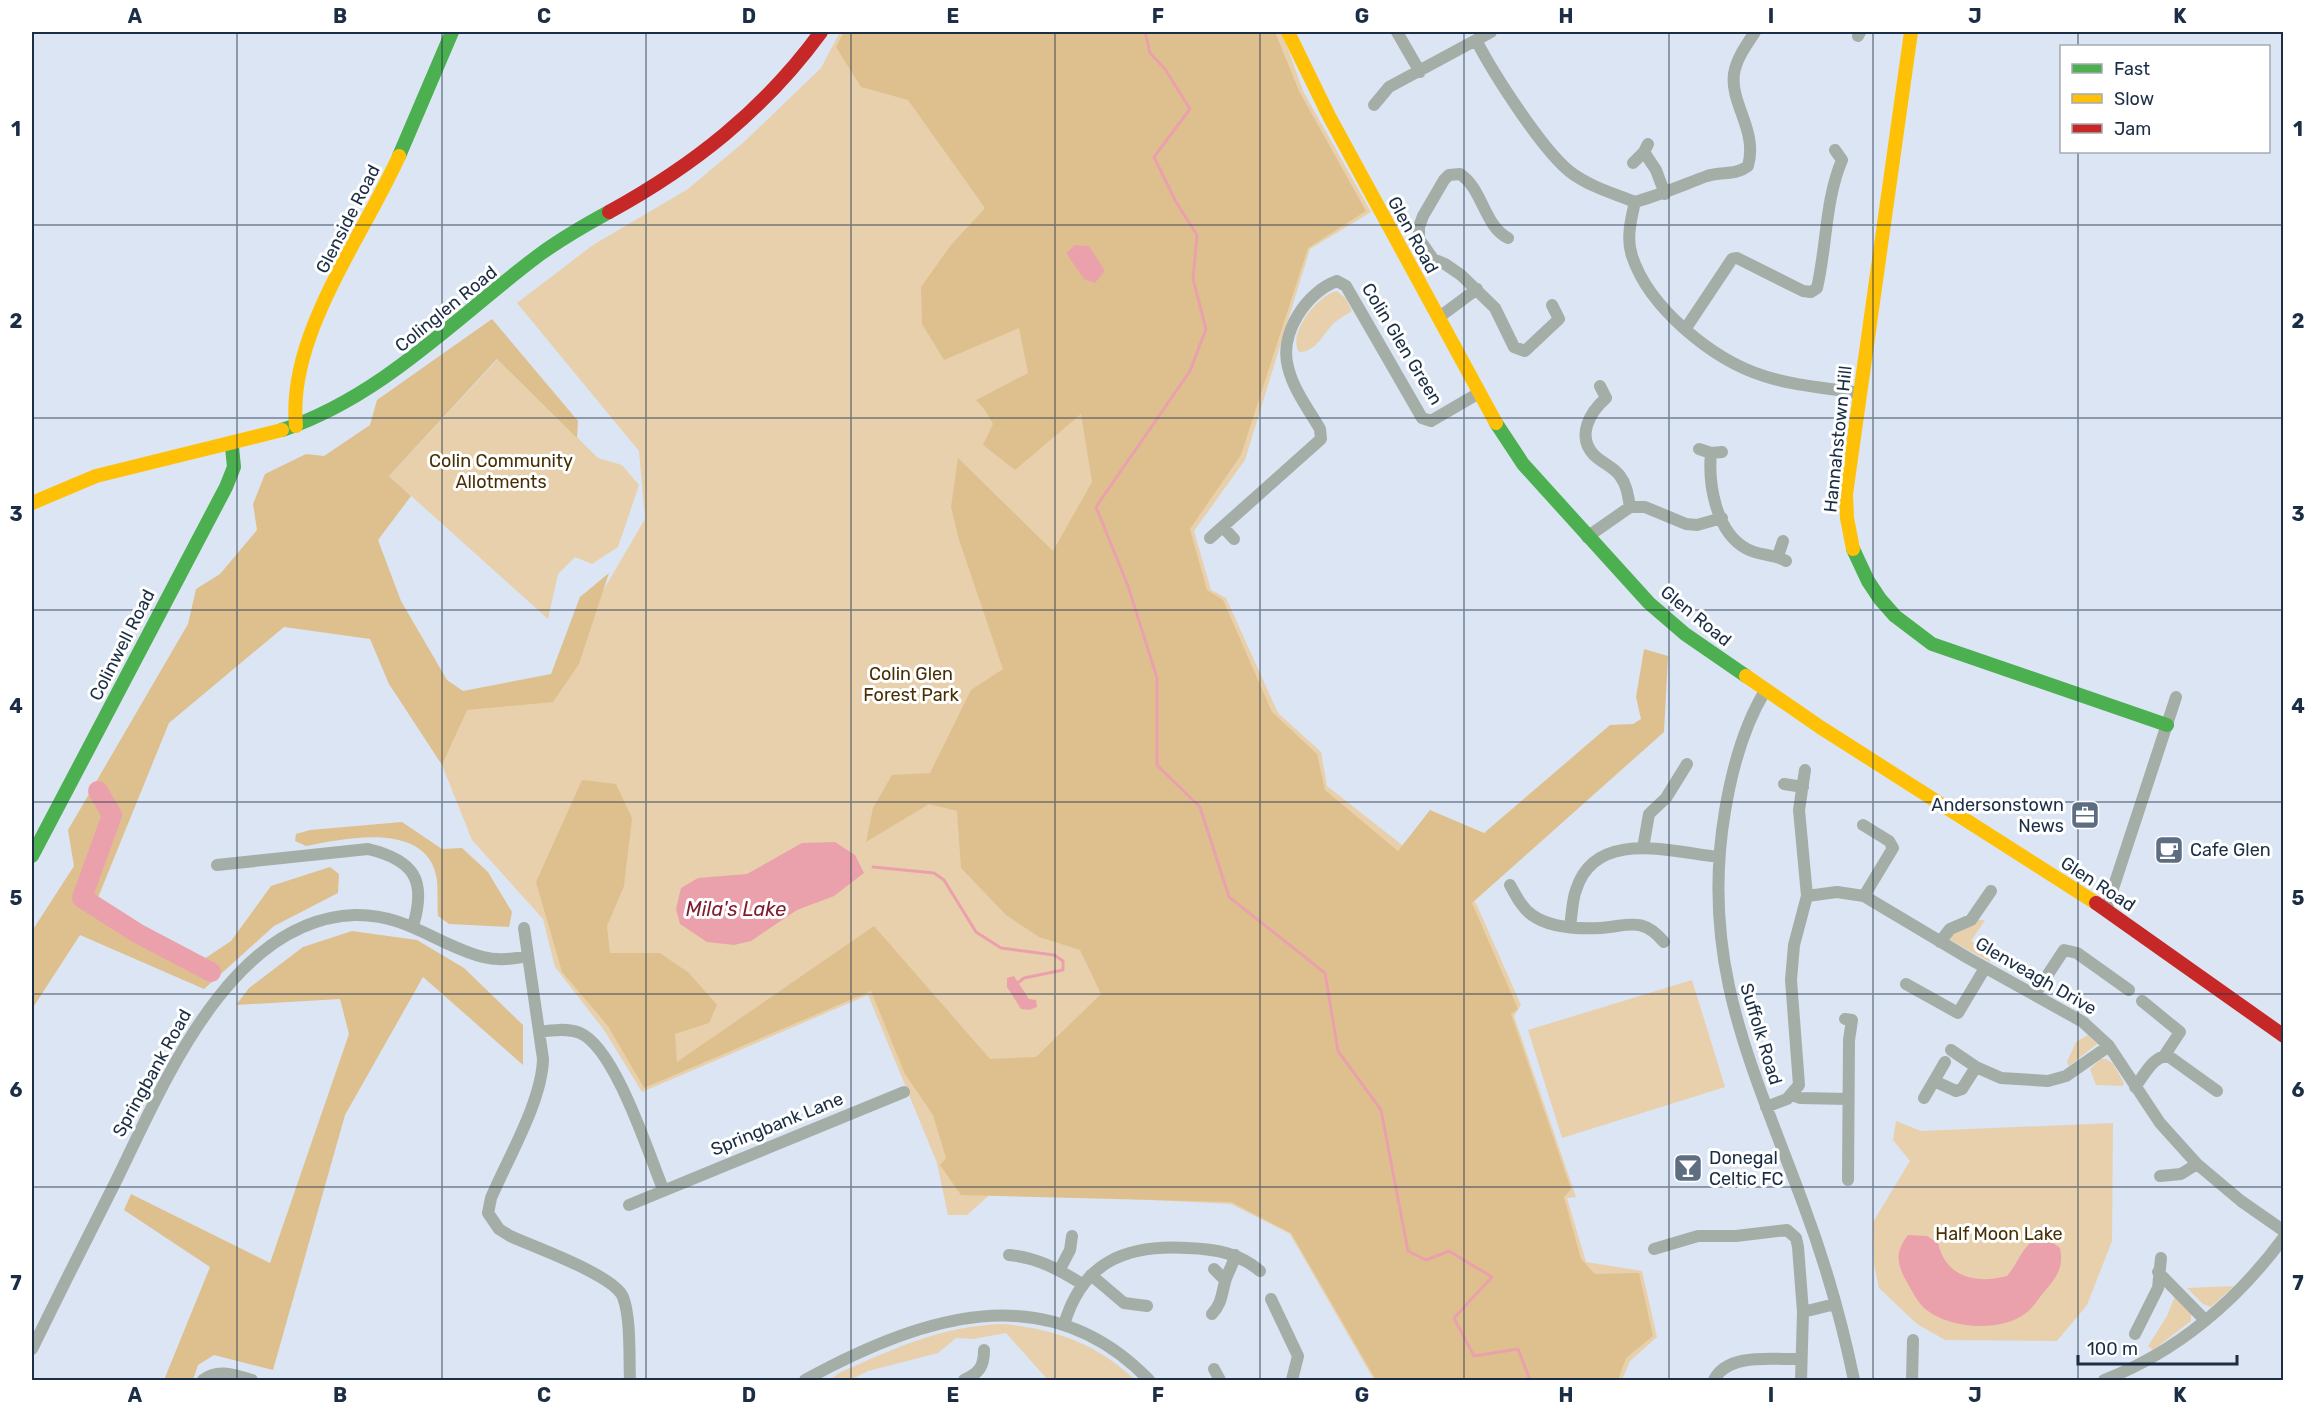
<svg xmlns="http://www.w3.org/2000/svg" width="2315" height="1412" viewBox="0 0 2315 1412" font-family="Rubik,sans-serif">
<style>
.green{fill:#e8d0ac}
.forest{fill:#dec08f}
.water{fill:#eba1ac}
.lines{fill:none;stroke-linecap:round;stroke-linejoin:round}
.stream{stroke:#eba1ac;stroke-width:3}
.river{stroke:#eba1ac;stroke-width:20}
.street{stroke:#a4aea7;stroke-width:12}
.fast{stroke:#4caf50;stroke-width:14}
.slow{stroke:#ffc107;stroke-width:14}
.jam{stroke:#c62828;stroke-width:14}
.grid{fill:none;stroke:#1b2e45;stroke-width:1.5;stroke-opacity:0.55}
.labels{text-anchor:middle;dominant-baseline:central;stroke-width:6;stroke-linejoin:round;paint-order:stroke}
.street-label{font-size:18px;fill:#1b2e45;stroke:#fff}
.park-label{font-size:18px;fill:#482f03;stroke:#fff}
.poi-label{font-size:18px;fill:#1b2e45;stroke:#fff;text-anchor:start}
.water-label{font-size:20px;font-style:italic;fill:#7f1d30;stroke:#fff}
.neatline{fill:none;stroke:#1b2e45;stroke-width:2}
.grid-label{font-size:20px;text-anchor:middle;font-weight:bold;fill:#1b2e45}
</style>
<rect width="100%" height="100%" fill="#dbe5f3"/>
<path class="green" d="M840,32H1282L1303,91L1371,212L1310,249L1245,460L1194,531L1211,590L1226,598L1278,713L1321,752L1327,786L1476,903L1521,1005L1514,1016L1576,1197L1567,1198L1586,1262L1642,1271L1657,1337L1630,1361L1622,1380H1374L1290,1234L1231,1204L993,1192L967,1215H948L937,1163L868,995L642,1092L604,1030L555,967L543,919L472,840L442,765L456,698L552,678L645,519L639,451L517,303L593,245L688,189L744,142L821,68Z
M1337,291L1346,299L1352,311C1346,315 1340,318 1335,322C1323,333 1317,352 1299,352C1287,333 1318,295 1337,291Z
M498,359L598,458L622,465L639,485L618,547L592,564L575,557L558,574L548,619L389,476Z
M1978,920H1985L1971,941L1994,956L1990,962L1950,940L1951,933Z
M1692,980L1725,1087L1562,1138L1528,1030Z
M2088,1035L2097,1044L2069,1066L2067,1062L2076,1042Z
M2101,1059H2107L2114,1065L2124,1083L2123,1086L2096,1085L2090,1069Z
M1896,1121L1921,1131L2113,1123L2112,1241L2087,1305L2057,1341L1945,1340L1917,1324L1879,1288L1874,1264L1873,1222L1910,1161L1893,1140Z
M2234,1286L2211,1307L2203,1304L2187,1288Z
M2175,1296L2191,1313V1321L2153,1350L2148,1346L2167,1316Z
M1004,1324C1055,1329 1098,1344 1135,1380H1048L1006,1333L973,1339L956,1338L938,1353L868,1371L850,1380H830L839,1373C896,1348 940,1326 1004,1324Z"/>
<path class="forest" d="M844,32H1275L1299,91L1366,211L1308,248L1241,455L1190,529L1207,590L1223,600L1272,712L1317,754L1325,790L1398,851L1430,810L1484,833L1610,725L1633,724L1641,719L1636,697L1644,649L1668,656L1664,732L1472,903L1518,1009L1511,1014L1571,1189L1564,1197L1581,1259L1595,1274L1639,1273L1653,1336L1626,1358L1618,1380H1376L1291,1233L1231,1202L961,1195L940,1165L946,1158L933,1115L905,1074L871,991L644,1088L608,1026L562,972L536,882L582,780L616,784L632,818L624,886L607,926L610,953H660L689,973L717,1005L709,1023L675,1034L677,1062L874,926L990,1059L1036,1057L1101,994L1080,950L1039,937L1006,915L961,868L957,811L929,804L866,842L873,808L892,775L930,773L971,690L1003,669L959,540L951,507L958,458L1053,551L1092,482L1081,414L1015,470L983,445L993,424L985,410L976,400L1028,373L1019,328L944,360L922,324L921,287L951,245L985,208L908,100L861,87L836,47Z
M492,319L578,421L577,438L497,359L389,476L411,496L378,540L401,601L447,680L463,691L551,674L580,597L609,573L579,664L553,702L467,710L442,765L389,684L370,639L284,627L169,723L97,900L204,959L231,941L271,886L330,867L339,874L338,893L274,926L204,989L80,935L32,1009V931L74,866L68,830L188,624L196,589L220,574L257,530L253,504L265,474L306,454L324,456L370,425L377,400Z
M402,822L442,849L462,848L488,872L512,912L509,927L449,924L438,916C437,904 438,892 437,880C429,820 345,838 306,846L295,841L296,834L310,830Z
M352,931L417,940L464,968L523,1025V1065L423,977L345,1115L273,1370L214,1355L198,1365L193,1380H164L210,1267L124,1210L131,1194L270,1263L349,1034L340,999L236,1005L249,988L303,947Z"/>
<path class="water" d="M1075,245L1089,246L1105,271L1095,283L1084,279L1066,253Z
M835,842L855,855L864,873L834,896L797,910L751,941L734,945L707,942L680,924L676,909L681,888L698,878L747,874L802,843Z
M1014,976L1029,999L1036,1000L1037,1007L1029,1010L1021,1009L1007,987V978Z
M1908,1235L1927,1236L1938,1243C1946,1278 1977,1284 2007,1276C2024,1256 2028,1223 2060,1248C2064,1267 2057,1277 2044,1292C2038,1299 2033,1308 2026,1313C2001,1333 1946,1329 1923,1307C1917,1301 1912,1291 1908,1284C1897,1265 1894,1253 1908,1235Z"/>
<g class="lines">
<path class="stream" d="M1145,32L1150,53L1165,69L1190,109L1154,157L1176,202L1197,235L1193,279L1206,329L1190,371L1096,507L1128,586L1157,678V765L1200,807L1229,897L1325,973L1338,1051L1381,1110L1408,1251L1426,1260L1449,1251L1492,1277L1454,1318L1474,1356L1518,1349L1530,1380
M873,867L934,873L944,880L976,932L1001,948L1054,955L1063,961V970L1024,978L1019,982"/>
<path class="river" d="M98,791L112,815L82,898L137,933L211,972"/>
<path class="street" d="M1397,32L1420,72
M1858,36L1860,32
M1476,40C1493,73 1541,148 1569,171C1588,186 1612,193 1635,202
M1374,105L1389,87L1491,32
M1644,152L1656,170L1665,194
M1633,163L1644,152L1648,144
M1635,202C1631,219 1626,239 1632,256C1649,308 1713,360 1764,376C1794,386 1828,388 1859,393
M1635,202C1660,195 1683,185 1707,176C1722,171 1735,176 1748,166C1758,130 1730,104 1734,74C1736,59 1747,44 1755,32
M1508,238C1484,226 1483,189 1460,174L1449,175L1444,180L1423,216L1419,227V239L1433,259L1445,264L1461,275L1495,308L1514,347L1525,351L1559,319L1552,305
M1438,318L1477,289
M1686,328L1732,259L1737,258L1803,291L1811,292L1817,288C1827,245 1825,200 1842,160L1835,150
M1600,386L1606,398C1590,412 1576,436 1594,455C1602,463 1614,467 1620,476C1627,485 1628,496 1630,507
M1699,449L1711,453L1722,452
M1711,453C1708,484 1716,533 1747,549C1760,556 1774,554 1786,561
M1223,527L1234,539
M1587,537L1630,507H1645L1686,524L1697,525L1722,518
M1210,538L1321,439L1320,429C1309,410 1293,389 1288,367C1279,334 1306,292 1337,281L1346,286L1422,418L1431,421L1479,393
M1778,556L1783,541
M1765,691C1743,727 1732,769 1725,811C1699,964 1753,1067 1804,1206C1825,1262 1842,1322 1854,1380
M1784,784L1803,787
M1863,825L1889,841L1893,848L1864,896
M1643,848L1649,814L1666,798L1687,764
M217,865L368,849C414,860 427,880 413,926
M1510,885C1516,896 1522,908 1532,915C1550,928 1579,929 1600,928C1629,926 1642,916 1664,942
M1807,896L1837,892L1864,896L1968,958L2083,1022L2109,1046L2160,1123L2197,1164L2241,1201L2284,1231
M2106,910L2176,697
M1570,926C1572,914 1572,901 1576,890C1595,828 1672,852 1718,857
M524,928L543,1059C542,1101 508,1158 491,1198L488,1213L499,1229L510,1236C534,1247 614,1275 623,1297C631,1318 629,1357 630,1380
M1940,942L1950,929L1971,920L1991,891
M1906,984L1958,1013L1985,968
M2035,994L2064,950L2077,953L2129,990
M2142,1001L2180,1032L2164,1056
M1845,1019L1852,1020L1849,1040L1848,1180
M539,1032C552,1030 568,1028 580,1033C615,1048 648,1152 663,1189
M1951,1050L1976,1067L2001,1078L2048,1081L2066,1076L2109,1046
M1934,1081L1956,1091L1962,1089L1976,1067
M2135,1087C2144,1076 2155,1051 2171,1058L2217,1091
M1792,1095L1800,1098L1848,1099
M1924,1098L1945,1062
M1766,1107L1787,1099L1799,1085L1791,980L1794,945L1807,896L1799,810L1805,770
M2160,1176L2181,1174L2197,1164
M629,1205L904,1092
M1654,1249L1698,1236H1736L1787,1230L1796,1238L1798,1247L1803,1312
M1009,1255C1038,1258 1058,1269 1082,1284
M1060,1269L1070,1250L1072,1236
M1214,1269L1225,1280
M2158,1272L2205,1320
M1091,1275L1124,1303L1147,1306
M1271,1299L1298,1356L1292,1380
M1212,1314C1222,1303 1221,1296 1225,1282C1227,1273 1233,1266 1235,1255
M1064,1325C1082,1262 1126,1244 1188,1248C1215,1249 1239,1253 1260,1271
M2135,1334L2158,1288L2161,1258
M32,1349C60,1292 88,1236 117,1179C163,1085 230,919 355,915C407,914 437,945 483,957C498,961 514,959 528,956
M1214,1369L1220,1380
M203,1380C218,1368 235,1375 252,1380
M805,1380C917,1318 1046,1273 1149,1380
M964,1380C979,1373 984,1367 984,1350
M1714,1380C1728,1352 1774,1360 1801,1359
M1801,1380L1803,1312L1835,1304
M1912,1380L1913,1340
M2104,1380C2177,1352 2238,1300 2284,1237"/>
<path class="fast" d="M399,156L452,32
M1496,423L1523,464L1649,603L1685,634L1746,676
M282,430C383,396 455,318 539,255C561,239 585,225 609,212
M1853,549L1868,581L1880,599L1895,616L1932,644L2167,725
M32,856L226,487L234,467L232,447"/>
<path class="slow" d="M1288,32L1329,116L1496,423
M296,426C287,335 363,237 399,156
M32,503L96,476L282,430
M1853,549L1847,518L1846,494L1911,32
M1746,676L1820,727L2096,903"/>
<path class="jam" d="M609,212C693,166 764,110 821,32
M2096,903L2284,1036"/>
</g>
<path class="grid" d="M237,32V1380M442,32V1380M646,32V1380M851,32V1380M1055,32V1380M1260,32V1380M1464,32V1380M1669,32V1380M1873,32V1380M2078,32V46M2078,152V1380M32,225H2284M32,418H2284M32,610H2284M32,802H2284M32,994H2284M32,1187H2284"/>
<defs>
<g id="office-square" transform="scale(1.5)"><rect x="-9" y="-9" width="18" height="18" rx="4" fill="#5e6e82" stroke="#fff"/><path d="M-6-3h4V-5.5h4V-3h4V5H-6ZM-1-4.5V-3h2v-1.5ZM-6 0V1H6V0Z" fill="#fff"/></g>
<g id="cafe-square" transform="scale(1.5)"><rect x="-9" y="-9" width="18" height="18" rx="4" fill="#5e6e82" stroke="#fff"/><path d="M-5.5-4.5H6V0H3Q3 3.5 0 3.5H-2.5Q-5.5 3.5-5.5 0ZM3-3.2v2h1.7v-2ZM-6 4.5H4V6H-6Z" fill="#fff"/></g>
<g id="bar-square" transform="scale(1.5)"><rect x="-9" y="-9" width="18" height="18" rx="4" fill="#5e6e82" stroke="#fff"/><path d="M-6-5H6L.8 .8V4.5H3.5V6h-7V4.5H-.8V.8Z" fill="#fff"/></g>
</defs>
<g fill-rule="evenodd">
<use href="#office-square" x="2085" y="815"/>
<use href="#cafe-square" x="2169" y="850"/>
<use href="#bar-square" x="1688" y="1168"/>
</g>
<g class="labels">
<g class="street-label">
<text transform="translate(348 219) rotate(-63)">Glenside Road</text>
<text transform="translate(1413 235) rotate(61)">Glen Road</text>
<text transform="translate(446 309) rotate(-39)">Colinglen Road</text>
<text transform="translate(1402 344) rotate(59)">Colin Glen Green</text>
<text transform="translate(1838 439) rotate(-84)">Hannahstown Hill</text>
<text transform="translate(1696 616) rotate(39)">Glen Road</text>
<text transform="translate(122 645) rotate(-63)">Colinwell Road</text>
<text transform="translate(2098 884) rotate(33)">Glen Road</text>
<text transform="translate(2036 976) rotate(30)">Glenveagh Drive</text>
<text transform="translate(1761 1034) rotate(73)">Suffolk Road</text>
<text transform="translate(152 1073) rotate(-61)">Springbank Road</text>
<text transform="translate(777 1124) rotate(-22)">Springbank Lane</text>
</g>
<g class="park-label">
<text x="501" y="461">Colin Community<tspan x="501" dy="21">Allotments</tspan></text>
<text x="911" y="674">Colin Glen<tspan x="911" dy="21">Forest Park</tspan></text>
<text x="1999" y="1234">Half Moon Lake</text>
</g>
<g class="poi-label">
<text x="2064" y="805" text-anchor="end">Andersonstown<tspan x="2064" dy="21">News</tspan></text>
<text x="2190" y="850">Cafe Glen</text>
<text x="1709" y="1158">Donegal<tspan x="1709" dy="21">Celtic FC</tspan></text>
</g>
<g class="water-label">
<text x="736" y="909">Mila's Lake</text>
</g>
</g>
<rect width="2315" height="1412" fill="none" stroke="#ffffff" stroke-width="66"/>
<rect x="2060" y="45" width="210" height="108" fill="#ffffff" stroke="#a4abb5" stroke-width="1.5"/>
<rect x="2072" y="64" width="30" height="9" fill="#4caf50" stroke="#a4abb5" stroke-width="1.5"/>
<text x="2114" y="75" font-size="18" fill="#1b2e45">Fast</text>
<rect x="2072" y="94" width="30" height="9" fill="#ffc107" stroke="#a4abb5" stroke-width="1.5"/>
<text x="2114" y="105" font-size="18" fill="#1b2e45">Slow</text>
<rect x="2072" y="124" width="30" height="9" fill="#c62828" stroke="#a4abb5" stroke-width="1.5"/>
<text x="2114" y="135" font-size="18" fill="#1b2e45">Jam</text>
<path d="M2078 1355v9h159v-9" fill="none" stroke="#1b2e45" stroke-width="3"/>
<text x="2087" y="1355" font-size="18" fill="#1b2e45" stroke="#ffffff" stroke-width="4.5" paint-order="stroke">100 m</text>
<rect x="33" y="33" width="2249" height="1346" class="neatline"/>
<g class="grid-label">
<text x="135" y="23">A</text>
<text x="340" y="23">B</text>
<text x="544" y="23">C</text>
<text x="749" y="23">D</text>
<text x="953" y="23">E</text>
<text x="1158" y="23">F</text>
<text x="1362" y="23">G</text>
<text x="1566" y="23">H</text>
<text x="1771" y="23">I</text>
<text x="1975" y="23">J</text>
<text x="2180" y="23">K</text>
<text x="16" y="136">1</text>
<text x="2298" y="136">1</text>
<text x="16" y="328">2</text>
<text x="2298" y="328">2</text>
<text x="16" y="521">3</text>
<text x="2298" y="521">3</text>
<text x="16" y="713">4</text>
<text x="2298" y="713">4</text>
<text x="16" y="905">5</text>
<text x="2298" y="905">5</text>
<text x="16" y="1097">6</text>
<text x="2298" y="1097">6</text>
<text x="16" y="1290">7</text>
<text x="2298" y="1290">7</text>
<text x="135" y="1402">A</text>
<text x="340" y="1402">B</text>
<text x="544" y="1402">C</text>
<text x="749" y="1402">D</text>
<text x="953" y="1402">E</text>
<text x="1158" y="1402">F</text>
<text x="1362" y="1402">G</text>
<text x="1566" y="1402">H</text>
<text x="1771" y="1402">I</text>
<text x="1975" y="1402">J</text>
<text x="2180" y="1402">K</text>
</g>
</svg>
